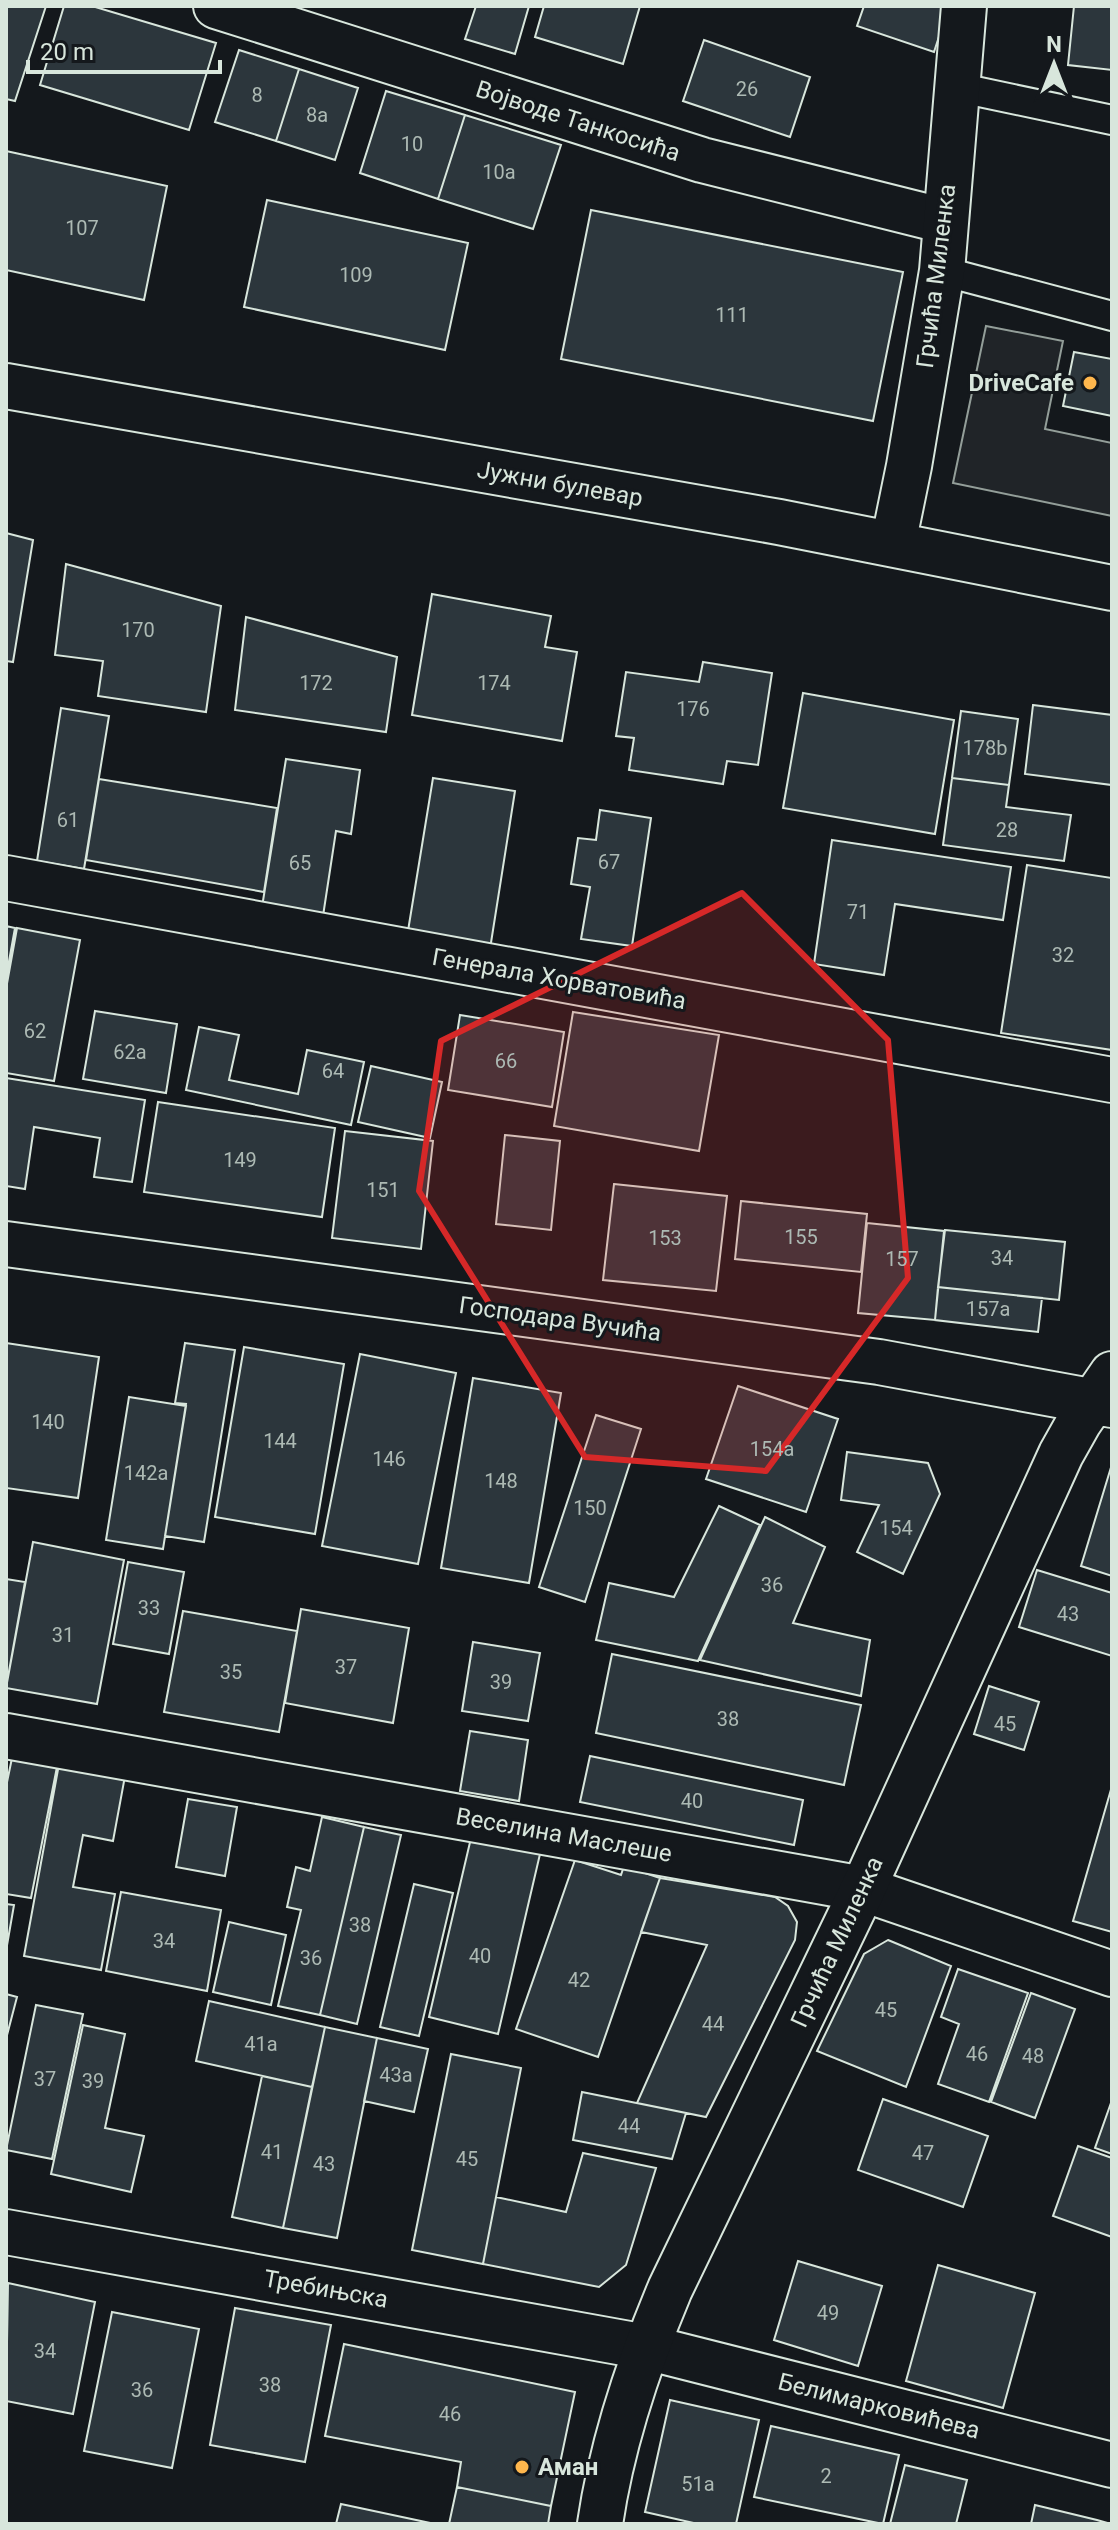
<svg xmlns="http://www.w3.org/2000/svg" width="1118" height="2530" viewBox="0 0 1118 2530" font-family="Roboto,sans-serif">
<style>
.green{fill:#202428;stroke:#939e99;stroke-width:2}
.building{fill:#2c363c;stroke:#d8e6dc;stroke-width:2}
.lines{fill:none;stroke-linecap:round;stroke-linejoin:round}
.lane-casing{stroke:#d8e6dc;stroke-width:32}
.street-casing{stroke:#d8e6dc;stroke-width:48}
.secondary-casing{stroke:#d8e6dc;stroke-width:48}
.lane{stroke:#14181c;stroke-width:28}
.street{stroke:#14181c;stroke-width:44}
.secondary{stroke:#14181c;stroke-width:44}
.marked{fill:#d62828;fill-opacity:0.2;stroke:#d62828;stroke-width:6;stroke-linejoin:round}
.poi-dot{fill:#ffb74d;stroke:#14181c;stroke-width:3}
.labels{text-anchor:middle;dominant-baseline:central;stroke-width:6;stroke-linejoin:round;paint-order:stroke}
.number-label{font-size:20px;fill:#adbab4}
.street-label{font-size:24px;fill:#d8e6dc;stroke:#14181c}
.poi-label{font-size:24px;font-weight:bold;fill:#d8e6dc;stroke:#14181c;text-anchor:end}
</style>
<rect width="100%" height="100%" fill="#14181c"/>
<path class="green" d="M986,326L1063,341L1045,429L1112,443V516L953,483Z"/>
<path class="building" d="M6,6H46L15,101L6,99Z
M64,6H92L216,43L189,130L40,85Z
M476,6H529L515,54L465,39Z
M544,6H640L623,64L535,37Z
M864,6H949L934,52L857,26Z
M1074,6H1112V70L1068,65Z
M704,40L810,77L790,137L683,101Z
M239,50L299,69L276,141L215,122Z
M299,69L358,88L335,160L276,141Z
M386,91L465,115L438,199L360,173Z
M465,115L561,145L533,229L438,199Z
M6,151L167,186L144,300L6,270Z
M267,200L468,243L445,350L244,307Z
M591,210L903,272L873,421L561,359Z
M1074,352L1112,359V416L1063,406Z
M6,533L33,540L13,662L6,661Z
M66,564L221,606L206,712L98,696L103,661L55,655Z
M432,594L551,616L545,647L577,652L562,741L412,715Z
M246,617L397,657L386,732L235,710Z
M703,662L772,673L758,765L727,761L723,784L629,770L634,738L616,736L626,672L699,682Z
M803,693L954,720L935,834L783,808Z
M1033,705L1112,715V785L1025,774Z
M61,708L109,716L84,869L37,861Z
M961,711L1018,719L1009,785L952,778Z
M286,759L360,770L351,834L336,831L323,916L262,907Z
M433,778L515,791L490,949L407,937Z
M952,778L1009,785L1006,807L1071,815L1064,861L943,845Z
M99,779L277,808L264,892L86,860Z
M600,810L651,818L632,946L581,939L590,887L571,884L578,838L596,840Z
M832,840L1011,867L1003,920L895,904L884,975L814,964Z
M1027,865L1112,878V1050L1001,1033Z
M6,926L15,928L6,978Z
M17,928L80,940L54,1081L6,1073V989Z
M95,1011L177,1024L166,1093L83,1079Z
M573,1012L719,1035L699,1151L554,1126Z
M460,1015L564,1032L552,1107L448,1090Z
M199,1027L239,1035L229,1080L298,1094L307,1050L364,1062L351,1125L186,1090Z
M371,1066L442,1082L430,1138L358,1122Z
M6,1078L145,1100L132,1182L94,1177L100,1138L34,1127L25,1189L6,1186Z
M158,1102L335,1128L322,1217L144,1192Z
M345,1131L433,1141L421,1249L332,1238Z
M505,1135L560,1141L551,1230L496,1224Z
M614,1184L727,1196L716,1291L603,1280Z
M741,1201L867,1214L861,1272L735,1259Z
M867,1223L944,1231L935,1320L858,1313Z
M945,1230L1065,1242L1059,1300L938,1287Z
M938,1287L1042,1298L1038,1332L935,1320Z
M6,1343L99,1357L78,1498L6,1488Z
M185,1343L235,1350L204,1542L165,1536L186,1404L175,1403Z
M244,1347L344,1364L315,1534L215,1517Z
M360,1354L456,1373L418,1564L322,1546Z
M473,1378L561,1393L529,1583L441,1568Z
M738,1386L838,1419L806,1512L706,1479Z
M129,1397L186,1406L163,1549L106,1540Z
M596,1415L641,1429L585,1602L539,1587Z
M847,1452L928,1463L940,1494L903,1574L857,1552L879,1505L841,1500Z
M1112,1464V1576L1081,1566Z
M719,1506L760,1525L698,1661L596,1640L609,1583L674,1597Z
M765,1517L825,1547L793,1623L870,1640L861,1696L700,1660Z
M33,1542L124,1560L97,1704L6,1688Z
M128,1562L184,1572L169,1654L113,1644Z
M1037,1570L1112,1593V1656L1019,1627Z
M6,1579L25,1582L6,1688Z
M301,1609L409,1628L393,1723L285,1703Z
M183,1611L297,1631L279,1732L164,1712Z
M473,1642L540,1653L528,1721L462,1711Z
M612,1654L861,1705L844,1785L596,1733Z
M989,1686L1039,1702L1024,1750L974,1734Z
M470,1731L528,1740L519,1801L460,1791Z
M590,1756L803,1800L794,1845L580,1802Z
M12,1758L57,1767L31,1898L6,1894V1787Z
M59,1764L125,1776L113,1841L83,1835L73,1887L115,1894L101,1970L24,1956Z
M1112,1786V1932L1073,1921Z
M188,1799L237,1807L225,1876L176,1867Z
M322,1817L364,1827L320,2015L278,2006L301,1910L287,1907L296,1867L310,1871Z
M364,1827L401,1835L357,2024L320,2015Z
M471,1838L540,1854L498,2034L429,2017Z
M575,1860L621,1875L624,1866L660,1878L598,2057L516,2029Z
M660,1878L775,1897L788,1906L797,1922L795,1940L706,2117L637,2103L707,1945L641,1932Z
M414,1884L453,1893L419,2036L380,2027Z
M121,1892L221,1910L207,1991L106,1971Z
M6,1904L14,1905L6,1951Z
M229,1922L286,1935L271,2005L213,1992Z
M888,1940L951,1966L906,2087L817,2051L864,1954Z
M958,1969L1028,1993L989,2102L938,2084L959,2024L941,2017Z
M1031,1993L1075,2009L1035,2118L991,2102Z
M6,1994L17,1997L6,2039Z
M209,2001L325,2027L312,2087L196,2061Z
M36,2005L83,2014L52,2159L6,2150Z
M83,2025L125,2034L105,2128L144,2136L131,2192L51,2174Z
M325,2027L377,2038L337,2238L283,2228Z
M377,2038L428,2049L414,2112L364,2101Z
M451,2054L521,2068L483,2264L412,2250Z
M262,2076L312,2087L283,2228L232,2217Z
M582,2092L686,2113L672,2159L573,2140Z
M883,2099L988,2136L963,2207L858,2170Z
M1112,2100V2154L1095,2148Z
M1078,2146L1112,2158V2237L1053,2216Z
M583,2153L656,2168L626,2265L599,2287L483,2264L496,2197L566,2212Z
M798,2261L882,2286L858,2366L774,2340Z
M938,2265L1035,2293L1003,2408L906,2381Z
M8,2283L95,2302L73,2414L6,2401Z
M235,2308L331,2325L305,2462L210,2445Z
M112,2312L199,2329L172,2468L84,2451Z
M344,2344L575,2392L551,2506L457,2487L461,2462L325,2436Z
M670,2400L759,2420L736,2524H698L645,2512Z
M771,2426L899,2455L883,2524L754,2497Z
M905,2465L967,2480L956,2524H890Z
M457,2487L551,2506L548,2524H449Z
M341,2504L435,2524H336Z
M1035,2505L1097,2520L1111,2524H1031Z"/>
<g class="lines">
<g class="lane-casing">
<path id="lane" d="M956,87L1112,120
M942,271L1112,316"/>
</g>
<g class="street-casing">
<path id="street" d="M216,6L702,160L945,221
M6,878L1112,1080
M6,1736L863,1889L1112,1974
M6,2232L646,2347L1112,2465"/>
</g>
<g class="secondary-casing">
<path id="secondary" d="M6,386L779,522L1112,588
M893,544L909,466L942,271L964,6
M6,1244L879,1362L1112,1405
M600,2524C612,2442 638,2365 670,2289L863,1889L1061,1454L1079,1422L1112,1374"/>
</g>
<use href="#lane" class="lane"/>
<use href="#street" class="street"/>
<use href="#secondary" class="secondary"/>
</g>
<path class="marked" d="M742,893L888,1040L908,1278L766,1471L585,1457L419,1191L441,1041Z"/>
<g class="poi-dot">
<circle cx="1090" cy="383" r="8"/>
<circle cx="522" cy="2467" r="8"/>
</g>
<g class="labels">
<g class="number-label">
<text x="747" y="89">26</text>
<text x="257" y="95">8</text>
<text x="317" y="115">8a</text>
<text x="412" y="144">10</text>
<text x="499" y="172">10a</text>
<text x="82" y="228">107</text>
<text x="356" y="275">109</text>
<text x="732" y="315">111</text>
<text x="138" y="630">170</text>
<text x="316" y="683">172</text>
<text x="494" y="683">174</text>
<text x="693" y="709">176</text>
<text x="985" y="748">178b</text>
<text x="68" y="820">61</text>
<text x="1007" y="830">28</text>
<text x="609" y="862">67</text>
<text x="300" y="863">65</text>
<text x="858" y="912">71</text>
<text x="1063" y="955">32</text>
<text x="35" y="1031">62</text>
<text x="130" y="1052">62a</text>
<text x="506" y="1061">66</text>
<text x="333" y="1071">64</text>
<text x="240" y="1160">149</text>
<text x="383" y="1190">151</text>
<text x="801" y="1237">155</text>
<text x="665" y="1238">153</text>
<text x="1002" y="1258">34</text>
<text x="902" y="1259">157</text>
<text x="988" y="1309">157a</text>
<text x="48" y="1422">140</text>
<text x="280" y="1441">144</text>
<text x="772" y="1449">154a</text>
<text x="389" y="1459">146</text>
<text x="146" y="1473">142a</text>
<text x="501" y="1481">148</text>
<text x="590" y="1508">150</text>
<text x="896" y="1528">154</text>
<text x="772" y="1585">36</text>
<text x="149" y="1608">33</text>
<text x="1068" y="1614">43</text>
<text x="63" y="1635">31</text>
<text x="346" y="1667">37</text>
<text x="231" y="1672">35</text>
<text x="501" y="1682">39</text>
<text x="728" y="1719">38</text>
<text x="1005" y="1724">45</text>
<text x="692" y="1801">40</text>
<text x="360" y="1925">38</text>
<text x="164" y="1941">34</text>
<text x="480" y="1956">40</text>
<text x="311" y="1958">36</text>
<text x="579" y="1980">42</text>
<text x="886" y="2010">45</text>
<text x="713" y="2024">44</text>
<text x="261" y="2044">41a</text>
<text x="977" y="2054">46</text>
<text x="1033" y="2056">48</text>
<text x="396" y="2075">43a</text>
<text x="45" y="2079">37</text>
<text x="93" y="2081">39</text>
<text x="629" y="2126">44</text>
<text x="272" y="2152">41</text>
<text x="923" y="2153">47</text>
<text x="467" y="2159">45</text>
<text x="324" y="2164">43</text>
<text x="828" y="2313">49</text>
<text x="45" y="2351">34</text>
<text x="270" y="2385">38</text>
<text x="142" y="2390">36</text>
<text x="450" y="2414">46</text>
<text x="826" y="2476">2</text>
<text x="698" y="2484">51a</text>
</g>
<g class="street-label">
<text transform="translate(578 121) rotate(18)">Војводе Танкосића</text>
<text transform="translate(936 276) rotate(-83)">Грчића Миленка</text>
<text transform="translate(560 484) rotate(10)">Јужни булевар</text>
<text transform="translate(559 979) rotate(10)">Генерала Хорватовића</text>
<text transform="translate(560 1319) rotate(8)">Господара Вучића</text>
<text transform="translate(564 1835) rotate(10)">Веселина Маслеше</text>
<text transform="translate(837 1942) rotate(-65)">Грчића Миленка</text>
<text transform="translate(326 2289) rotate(10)">Требињска</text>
<text transform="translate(879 2406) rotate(14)">Белимарковићева</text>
</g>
<g class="poi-label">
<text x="1074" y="383">DriveCafe</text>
<text x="538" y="2467" text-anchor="start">Аман</text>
</g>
</g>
<rect width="1118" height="2530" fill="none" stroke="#d8e6dc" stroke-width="16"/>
<g transform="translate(1054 64)" stroke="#14181c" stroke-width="6" paint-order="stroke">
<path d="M0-6L14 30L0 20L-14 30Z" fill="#d8e6dc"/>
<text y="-12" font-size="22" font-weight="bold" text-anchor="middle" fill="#d8e6dc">N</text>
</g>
<path d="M28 60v12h192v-12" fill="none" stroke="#d8e6dc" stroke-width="4"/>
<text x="40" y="60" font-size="24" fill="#d8e6dc" stroke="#14181c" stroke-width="6" paint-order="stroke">20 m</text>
</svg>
